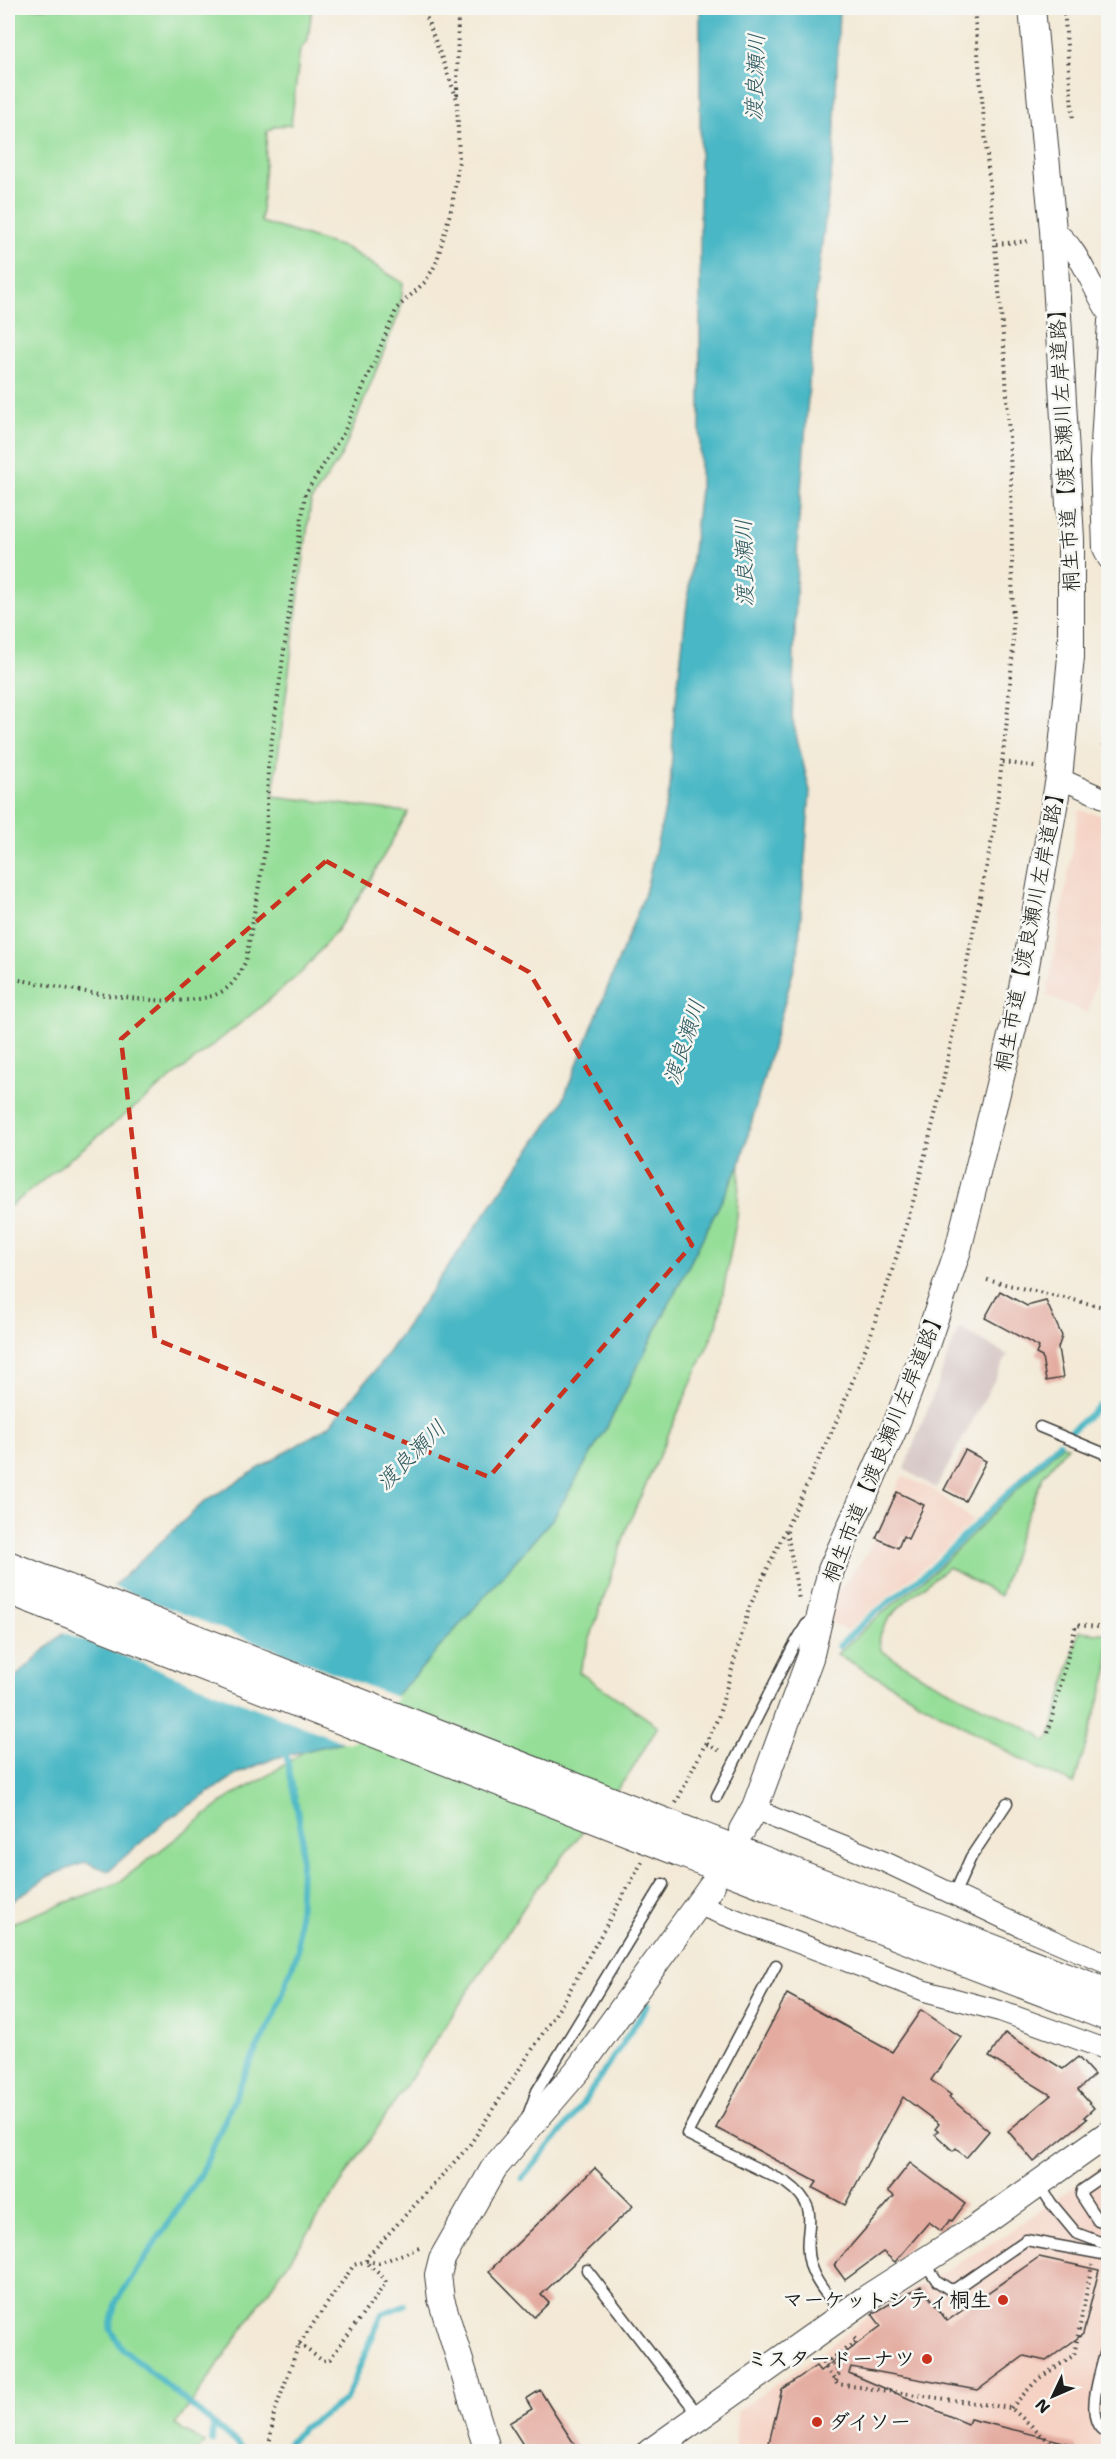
<svg xmlns="http://www.w3.org/2000/svg" width="1116" height="2459" viewBox="0 0 1116 2459" font-family="'Shantell Sans','Klee One',sans-serif">
<style>
.built{fill:#f5d2c3}
.industrial{fill:#d1bfbd}
.green{fill:#95de98;stroke:#587d5a;stroke-width:1.5}
.water{fill:#4ab7c5;stroke:#336a70;stroke-width:1.5}
.pier{fill:#f3e9d6}
.lines{fill:none;stroke-linecap:round;stroke-linejoin:round}
.stream{stroke:#4ab7c5;stroke-width:6}
.building{fill:#e4aca0}
.service-casing{stroke:#3c3b38;stroke-width:13}
.minor-casing{stroke:#3c3b38;stroke-width:22}
.tertiary-casing{stroke:#3c3b38;stroke-width:28}
.path{stroke:#3c3b38;stroke-width:4;stroke-dasharray:1.5 4.5;stroke-linecap:butt}
.service{stroke:#fff;stroke-width:10}
.minor{stroke:#fff;stroke-width:20}
.tertiary{stroke:#fff;stroke-width:26}
.tertiary-bridge-casing{stroke:#3c3b38;stroke-width:28;stroke-linecap:butt}
.tertiary-bridge{stroke:#fff;stroke-width:26}
.marked{fill:none;stroke:#c8321e;stroke-width:4.5;stroke-dasharray:12 8;stroke-linejoin:round}
.poi-dot{fill:#c8321e;stroke:#f6f6f2;stroke-width:2}
.labels{text-anchor:middle;dominant-baseline:central;stroke-width:5;stroke-linejoin:round;paint-order:stroke}
.street-label{font-size:21px;fill:#1c1c1c;stroke:#f6f6f2}
.poi-label{font-size:21px;font-weight:bold;fill:#1c1c1c;stroke:#f6f6f2;text-anchor:end}
.water-label{font-size:22px;font-style:italic;fill:#2e5a60;stroke:#f6f6f2}
</style>
<rect width="100%" height="100%" fill="#f6f6f2"/>
<filter id="ink" filterUnits="userSpaceOnUse"><feTurbulence type="fractalNoise" baseFrequency=".0167" numOctaves="2"/><feDisplacementMap in="SourceGraphic" scale="12" xChannelSelector="R" yChannelSelector="G"/><feConvolveMatrix kernelMatrix="1 2 1 2 8 2 1 2 1" color-interpolation-filters="sRGB"/></filter>
<filter id="wash" filterUnits="userSpaceOnUse"><feTurbulence type="fractalNoise" baseFrequency=".008" numOctaves="4" result="noise"/><feDisplacementMap in="SourceGraphic" scale="24" xChannelSelector="R" yChannelSelector="G"/><feGaussianBlur stdDeviation="1.35" result="paint"/><feColorMatrix in="noise" values="0 0 0 0 0 0 0 0 0 0 0 0 0 0 0 0 0 1.4 0 .05"/><feComposite in="paint" operator="in"/></filter>
<g filter="url(#wash)">
<rect width="100%" height="100%" fill="#f3e9d6"/>
<path class="built" d="M1079,810L1108,817V932L1088,1013L1047,996Z
M902,1476L933,1489L973,1521L929,1563L847,1630L830,1622L837,1590L840,1589L868,1552Z
M1108,2162V2451L735,2452L737,2411L812,2359L872,2314L1002,2237Z"/>
<path class="industrial" d="M959,1328L1008,1355L936,1488L904,1469Z"/>
<path class="green" d="M8,8H312L308,39L300,50L291,125L275,126L267,132L261,222L346,248L403,283L400,311L342,455L311,501L273,796L408,812L366,887L337,930L303,971L257,1010L8,1208Z
M740,1164L737,1217L717,1325L628,1525L579,1672L658,1726L630,1773L534,1892L304,2239L198,2394L175,2425L205,2443L196,2452H8L9,1924L118,1883L231,1796L261,1780L413,1678L608,1425Z
M1062,1445L1068,1446L1043,1476L1020,1533L1000,1596L948,1567C930,1583 866,1623 882,1651L927,1679L1040,1735L1042,1740L1047,1741L1051,1736L1079,1631L1108,1634V1672L1074,1784L1035,1767L837,1654L874,1620L936,1570Z"/>
<path class="water" d="M700,8H839L834,152L816,290L798,531L792,718L810,791L798,954L740,1164L608,1425L554,1517L413,1678L351,1740L275,1758L239,1773L167,1820L108,1871L86,1862L49,1876L8,1904V1684L205,1501L329,1426L380,1364L561,1105L645,893L670,789L674,719L700,489Z"/>
<path class="pier" d="M110,1585L398,1698L353,1742L348,1744L60,1631Z"/>
<g class="lines">
<path class="stream" d="M1070,1432L1108,1398
M839,1646L871,1616L932,1568L1059,1443
M522,2178L573,2118L648,2005
M212,2441L213,2424
M247,2452L122,2348L110,2329L115,2304L202,2172L253,2056L275,2015L298,1950L302,1834L285,1750
M282,2452L302,2428L345,2401L382,2314L404,2305"/>
</g>
<g id="blocks">
<path class="building" d="M1000,1291L1027,1306L1046,1301L1062,1336L1058,1348L1063,1378L1046,1381L1042,1357L1036,1354L1039,1347L985,1318Z
M965,1450L986,1461L965,1501L944,1490Z
M897,1492L924,1505L908,1539L903,1536L898,1548L876,1538Z
M787,1994L892,2052L921,2010L961,2037L931,2080L951,2095L949,2097L989,2131L966,2158L956,2148L953,2151L935,2134L938,2131L935,2129L939,2124L903,2097L845,2205L813,2188L817,2182L716,2128Z
M1005,2033L1063,2069L1078,2057L1094,2075L1078,2090L1094,2108L1084,2117L1087,2119L1034,2162L1008,2131L1051,2095L989,2057Z
M910,2163L965,2204L952,2221L950,2220L941,2231L929,2222L895,2262L883,2252L845,2280L834,2265L894,2196L888,2191Z
M595,2168L633,2206L541,2295L549,2303L534,2317L489,2271Z
M1039,2257L1099,2270L1083,2334L1046,2361L1024,2356L978,2390L851,2367L849,2373L968,2424L970,2419L1076,2445V2451H767L782,2389L816,2366L820,2371L881,2326L872,2314L921,2286L947,2321Z
M540,2390L554,2413L579,2451H527L509,2423L532,2409L526,2399Z"/>
</g>
</g>
<g filter="url(#ink)">
<use href="#blocks" fill-opacity="0" stroke="#3c3b38" stroke-width="1.5"/>
<g class="lines">
<g class="service-casing">
<path id="service" d="M1040,1427L1108,1455
M717,1796L793,1647L806,1625L814,1618
M954,1895L971,1857L1007,1803
M776,1965L687,2134L787,2183C826,2211 800,2229 810,2264C815,2283 831,2299 842,2315
M527,2118L537,2091L663,1884
M1108,2172L1082,2190L1081,2195L1098,2221L1108,2224
M1039,2184L1051,2203L1076,2233L1108,2245
M924,2261L937,2281L949,2289H955L1026,2240L1108,2255
M587,2270L700,2417
M1108,2343C1103,2365 1080,2423 1108,2433"/>
</g>
<g class="minor-casing">
<path id="minor" d="M1053,230C1079,245 1091,288 1108,313
M1108,321L1100,462L1103,548L1108,559
M1059,778L1108,800
M755,1807L772,1817L885,1862L1022,1927L1108,1964
M698,1905L925,1991L1000,2011L1108,2050"/>
</g>
<g class="tertiary-casing">
<path id="tertiary" d="M742,1830L755,1807L810,1658L831,1570L897,1422L923,1354L958,1250L1020,1000L1059,778L1071,657V539L1053,230L1032,8
M693,1832L1108,1992
M679,1853L1108,2018
M488,2452L441,2299L438,2275L442,2259L494,2168L578,2070L712,1885
M650,2452L867,2298L979,2226L1108,2134"/>
</g>
<path class="path" d="M1064,8L1073,120
M457,95L458,8
M996,244L1031,241
M1104,746L1108,708
M1003,762L1038,767
M8,978C58,986 172,1013 217,994C232,988 240,974 246,960L266,844L268,769L305,494L344,432L397,308L425,282L436,264L452,206L459,161L457,99L423,8
M987,1280L1108,1308
M787,1531L799,1600
M1048,1733L1076,1625L1108,1628
M707,1744L722,1752
M676,1803L718,1718L749,1608L838,1418L871,1334L893,1268L915,1195L941,1091L994,829L1007,720L1013,648L1011,475L1005,359L974,8
M366,2261L368,2256L469,2146L562,2004L642,1862
M299,2344L323,2361L330,2359L386,2283C384,2275 372,2270 367,2262
M819,2358L837,2384L1011,2408L1050,2442L1089,2452
M836,2381L839,2373L830,2360L857,2341L852,2336
M1011,2408L1038,2379L1074,2355L1092,2265
M268,2452L274,2414L299,2344L354,2265L366,2261L379,2263L422,2247"/>
<use href="#service" class="service"/>
<use href="#minor" class="minor"/>
<use href="#tertiary" class="tertiary"/>
<g class="tertiary-bridge-casing">
<path id="tertiary-bridge" d="M8,1564L693,1832
M8,1591L679,1853"/>
</g>
<use href="#tertiary-bridge" class="tertiary-bridge"/>
</g>
</g>
<path class="marked" d="M326,861L529,972L692,1245L489,1477L155,1339L121,1039Z"/>
<g class="poi-dot">
<circle cx="1003" cy="2300" r="6"/>
<circle cx="927" cy="2359" r="6"/>
<circle cx="817" cy="2422" r="6"/>
</g>
<g class="labels">
<g class="street-label">
<text transform="translate(1064 445) rotate(-93)">桐生市道【渡良瀬川左岸道路】</text>
<text transform="translate(1030 927) rotate(-79)">桐生市道【渡良瀬川左岸道路】</text>
<text transform="translate(884 1445) rotate(-68)">桐生市道【渡良瀬川左岸道路】</text>
</g>
<g class="poi-label">
<text x="991" y="2300">マーケットシティ桐生</text>
<text x="915" y="2359">ミスタードーナツ</text>
<text x="829" y="2422" text-anchor="start">ダイソー</text>
</g>
<g class="water-label">
<text transform="translate(755 77) rotate(-88)">渡良瀬川</text>
<text transform="translate(744 563) rotate(-91)">渡良瀬川</text>
<text transform="translate(684 1042) rotate(-72)">渡良瀬川</text>
<text transform="translate(411 1455) rotate(-45)">渡良瀬川</text>
</g>
</g>
<rect width="1116" height="2459" fill="none" stroke="#f6f6f2" stroke-width="30"/>
<g transform="translate(1053 2396) rotate(226)" stroke="#f6f6f2" stroke-width="4.5" paint-order="stroke">
<path d="M0-4.5L10 22L0 15L-10 22Z" fill="#1c1c1c"/>
<text y="-9" font-size="16" font-weight="bold" text-anchor="middle" fill="#1c1c1c">N</text>
</g>
</svg>
